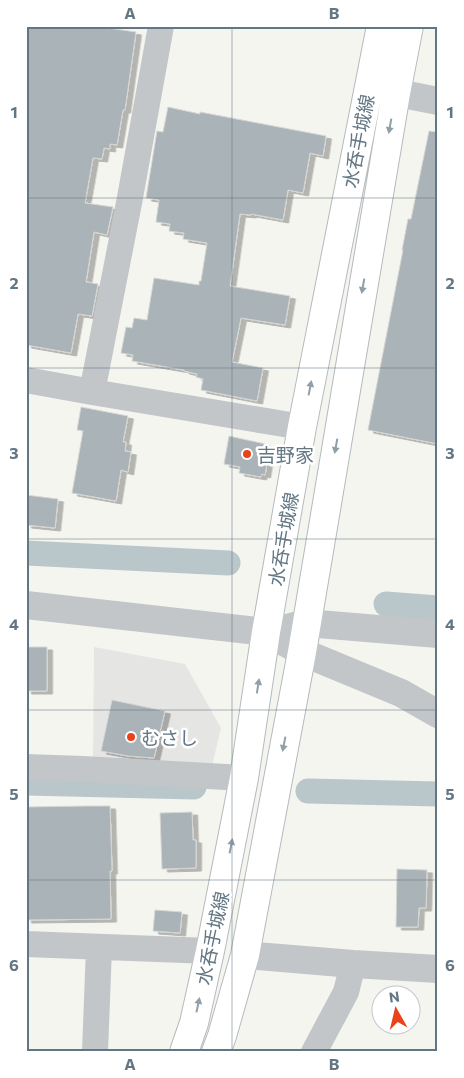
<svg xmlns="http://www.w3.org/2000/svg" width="464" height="1078" viewBox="0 0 464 1078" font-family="Commissioner,'Noto Sans JP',sans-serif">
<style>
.built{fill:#e5e6e4}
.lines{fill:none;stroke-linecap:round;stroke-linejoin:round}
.canal{stroke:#b9c7ca;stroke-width:25}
.building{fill:#aab3b7;stroke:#d6d6d3;filter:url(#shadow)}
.secondary-casing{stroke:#b4babe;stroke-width:30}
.minor{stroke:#c2c6c9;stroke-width:26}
.tertiary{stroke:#c2c6c9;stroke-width:28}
.secondary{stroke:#fff;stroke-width:28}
.oneway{fill:#919fa8}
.grid{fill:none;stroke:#627683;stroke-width:1;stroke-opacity:0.55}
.poi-dot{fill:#ea431b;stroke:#fff;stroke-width:2}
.labels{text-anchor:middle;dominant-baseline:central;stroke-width:5;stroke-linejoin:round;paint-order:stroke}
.street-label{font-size:19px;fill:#627683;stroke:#fff}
.poi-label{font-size:19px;fill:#627683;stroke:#fff;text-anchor:start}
.neatline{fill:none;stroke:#627683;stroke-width:2}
.grid-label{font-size:16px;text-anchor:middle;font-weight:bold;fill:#627683}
</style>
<defs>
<filter id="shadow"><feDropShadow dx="5.5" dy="3" stdDeviation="0" flood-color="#0004"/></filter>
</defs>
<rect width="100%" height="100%" fill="#f5f5f0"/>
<path class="built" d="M94,647L185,664L221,728L212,766L93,762Z"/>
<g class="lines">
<path class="canal" d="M26,553L228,563
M386,604L438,608
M26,783L194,787
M308,791L438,794"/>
</g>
<path class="building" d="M26,26H94L108,29V28L136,32L125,110H123L117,145L110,144V149L104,148L102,159L93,158L85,203L113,207L107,235L94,232L86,282L98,284L92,316L78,314L71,353L26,345Z
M168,107L200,114V112L326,136L323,156L310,153L303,193L288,190L283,220L251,214V215L240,214L230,286L290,296L285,325L241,318L232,362L263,368L257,401L201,390L203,379L196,377L197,374L184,371V370L132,361L133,355L121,353L126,327L132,328L134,318L147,320L154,278L199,285V281H201L207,243L183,239L184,233L169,231L170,224L156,222L159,200L146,198L157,131L163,132Z
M429,131L438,132V444L368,430L403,250H402L408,219H411Z
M81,407L128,416L123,442H126L125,451L131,452L128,472L121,470L116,501L72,493L83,431L77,430Z
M229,436L270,445L265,475L262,474L261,477L239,473L240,467L224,464Z
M26,495L58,499L55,528L26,525Z
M26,647H47V691H26Z
M112,700L165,711L154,758L128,756L101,751Z
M87,806H110L112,871H110L111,919L26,920V807Z
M192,812L193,840H196V868L162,869L160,813Z
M397,869L427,870L426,908H419L418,927H396Z
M155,910L182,912L180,933L153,931Z"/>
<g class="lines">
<g class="secondary-casing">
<path id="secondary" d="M184,1052L194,1023L210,951L244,778L266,632L302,427L381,26
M216,1052L222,1036L245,955L302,652L396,93L409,26"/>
</g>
<path class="minor" d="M26,380L92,392L302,427
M92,392L129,203L161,26
M26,767L83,769L244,778
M26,944L210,951
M95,1052L99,947
M314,1052L346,992L353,964"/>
<path class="tertiary" d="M372,88L438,101
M26,605L266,632L302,652L401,693L438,714
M283,629L306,623L438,634
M245,955L353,964L438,969"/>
<use href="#secondary" class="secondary"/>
</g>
<defs><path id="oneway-solid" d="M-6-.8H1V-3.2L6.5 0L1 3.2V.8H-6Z" transform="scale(1.25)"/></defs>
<g class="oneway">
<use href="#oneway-solid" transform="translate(390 126) rotate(100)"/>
<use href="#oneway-solid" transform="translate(363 286) rotate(100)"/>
<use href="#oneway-solid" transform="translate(310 388) rotate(-79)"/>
<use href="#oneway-solid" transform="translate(336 446) rotate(100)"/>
<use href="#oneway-solid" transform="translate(258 686) rotate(-81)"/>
<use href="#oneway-solid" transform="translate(284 744) rotate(101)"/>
<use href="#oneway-solid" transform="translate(231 846) rotate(-79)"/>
<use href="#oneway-solid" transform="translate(198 1005) rotate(-78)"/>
</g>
<path class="grid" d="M232,26V1052M26,198H438M26,368H438M26,539H438M26,710H438M26,880H438"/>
<g class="poi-dot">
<circle cx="247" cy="454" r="5"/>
<circle cx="131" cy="737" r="5"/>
</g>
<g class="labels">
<g class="street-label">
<text transform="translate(358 141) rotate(-79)">水呑手城線</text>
<text transform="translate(283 539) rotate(-80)">水呑手城線</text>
<text transform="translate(212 938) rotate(-78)">水呑手城線</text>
</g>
<g class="poi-label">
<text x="257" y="454">吉野家</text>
<text x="141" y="737">むさし</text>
</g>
</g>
<rect width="464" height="1078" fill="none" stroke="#ffffff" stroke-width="55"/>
<g transform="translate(396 1010) rotate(352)"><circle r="24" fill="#ffffff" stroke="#c0c8cd"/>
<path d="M0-4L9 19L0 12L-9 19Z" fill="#ea431b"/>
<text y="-8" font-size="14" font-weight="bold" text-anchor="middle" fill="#627683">N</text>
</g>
<rect x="28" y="28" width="408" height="1022" class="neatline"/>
<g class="grid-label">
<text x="130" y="19">A</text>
<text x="334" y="19">B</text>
<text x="14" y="118">1</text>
<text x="450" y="118">1</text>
<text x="14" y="289">2</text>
<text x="450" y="289">2</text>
<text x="14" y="459">3</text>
<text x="450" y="459">3</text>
<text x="14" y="630">4</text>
<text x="450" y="630">4</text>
<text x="14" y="800">5</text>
<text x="450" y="800">5</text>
<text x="14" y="971">6</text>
<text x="450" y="971">6</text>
<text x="130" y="1070">A</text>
<text x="334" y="1070">B</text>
</g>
</svg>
